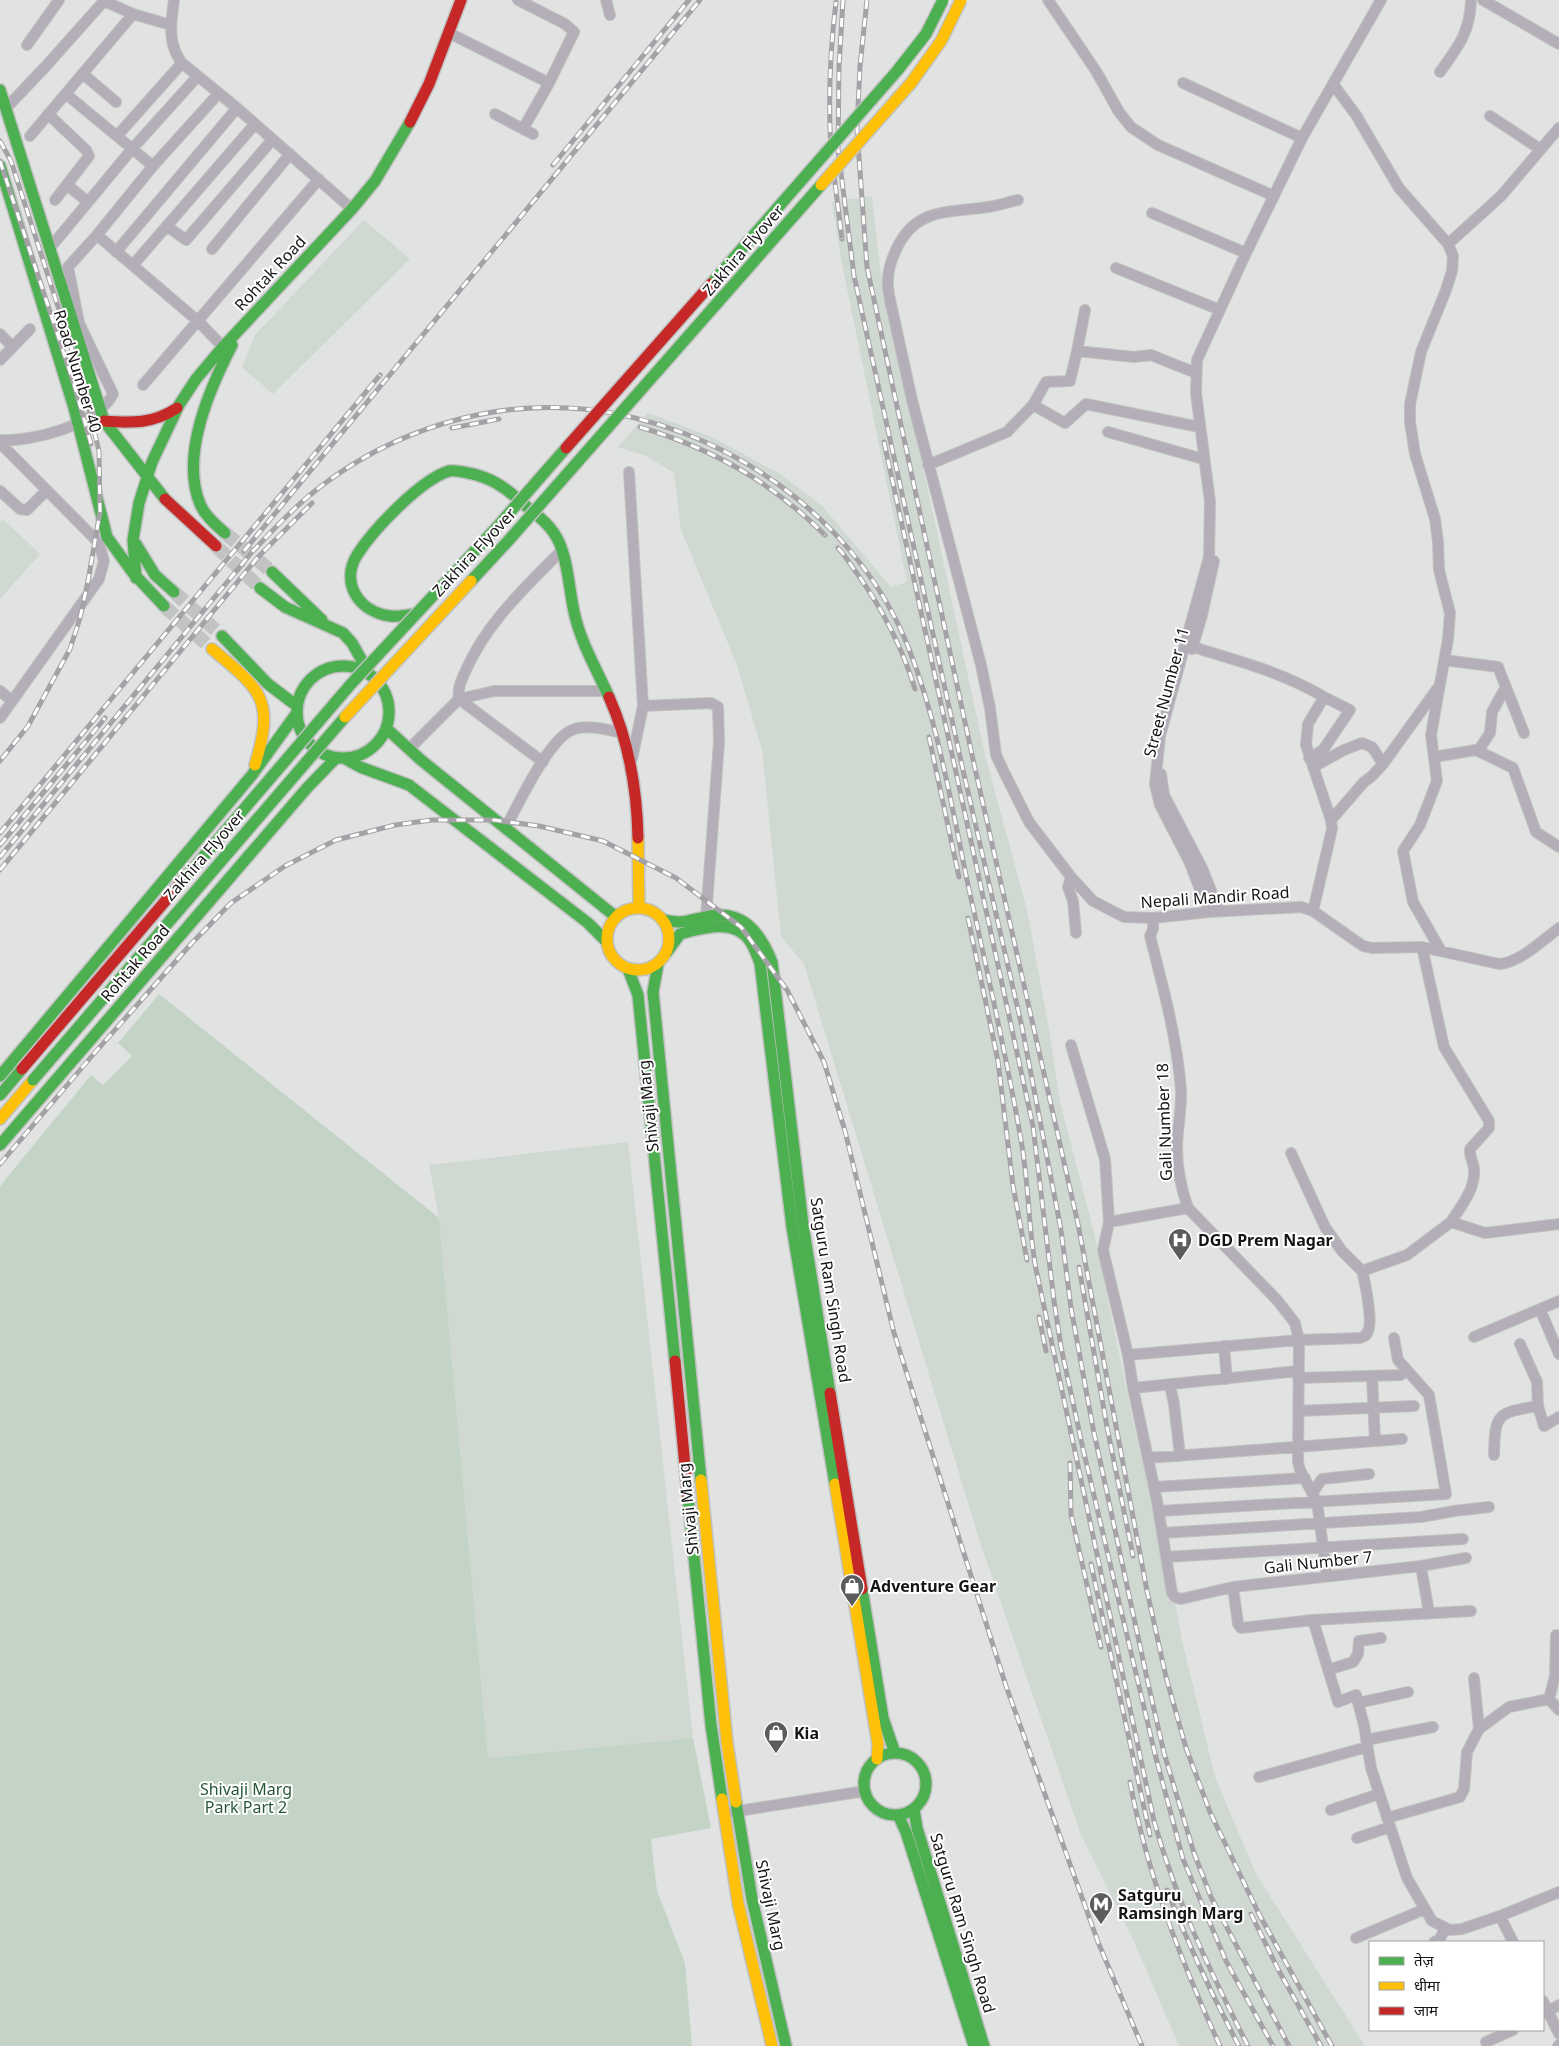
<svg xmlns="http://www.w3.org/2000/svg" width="1559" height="2046" viewBox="0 0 1559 2046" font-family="'Noto Sans','Noto Sans Devanagari',sans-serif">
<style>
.built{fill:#d0d8d2}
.green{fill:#c3d4c7}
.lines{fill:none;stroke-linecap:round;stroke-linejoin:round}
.secondary-tunnel{stroke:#c1c4c2;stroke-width:14;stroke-dasharray:14 7;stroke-linecap:butt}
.street-casing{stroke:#c0c1c0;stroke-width:12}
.fast-casing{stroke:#c0c1c0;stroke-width:14}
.slow-casing{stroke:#c0c1c0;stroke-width:14}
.jam-casing{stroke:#c0c1c0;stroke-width:14}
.street{stroke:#b3aeb7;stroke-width:10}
.fast{stroke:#4caf50;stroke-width:11}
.slow{stroke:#ffc107;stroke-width:11}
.jam{stroke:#c62828;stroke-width:11}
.rail-casing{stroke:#a4a2a6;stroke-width:5}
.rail{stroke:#fff;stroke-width:3;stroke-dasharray:9;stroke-linecap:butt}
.fast-bridge-casing{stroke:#c0c1c0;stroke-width:14;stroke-linecap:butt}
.slow-bridge-casing{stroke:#c0c1c0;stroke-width:14;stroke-linecap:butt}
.jam-bridge-casing{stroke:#c0c1c0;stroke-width:14;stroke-linecap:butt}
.fast-bridge{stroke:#4caf50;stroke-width:11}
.slow-bridge{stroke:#ffc107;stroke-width:11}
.jam-bridge{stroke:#c62828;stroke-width:11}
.labels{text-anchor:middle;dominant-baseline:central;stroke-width:4;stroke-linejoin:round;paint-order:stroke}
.street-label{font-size:16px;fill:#141514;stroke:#fff}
.poi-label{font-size:16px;font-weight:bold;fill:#141514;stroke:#fff;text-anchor:start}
.park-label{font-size:16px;fill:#275735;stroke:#fff}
</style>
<rect width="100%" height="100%" fill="#e0e3e1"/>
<path class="built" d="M872,196L880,268L985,755L1027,910L1048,1024L1060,1102L1094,1232L1133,1421L1170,1576L1182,1640L1215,1777L1256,1874L1365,2046H1179L1133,1939L1081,1835L979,1539L804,964L781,936L762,750L737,665L681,530L674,473L646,456L618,447L648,413L712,437L782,475L823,507L891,587L907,582L841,259L832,202Z
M364,220L410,259L273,394L242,367L255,335Z
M3,519L40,554L0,599V523Z
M628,1142L693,1738L488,1758L439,1218L429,1165Z"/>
<path class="green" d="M159,994L439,1218L488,1758L693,1738L711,1828L651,1839L657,1891L685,1963L692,2046H0V1186L91,1075L103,1085L132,1056L118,1043Z"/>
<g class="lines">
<path class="secondary-tunnel" d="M225,533L272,572
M216,546L260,588
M174,592L222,636
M164,606L212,649"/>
<g class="street-casing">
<path id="street" d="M174,0C171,22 167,44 182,63L237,108L352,209
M518,0L565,24L574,32L549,83L523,129L533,134
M606,0L610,15
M1048,0L1096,71L1119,112L1131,127L1158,145L1274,196
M1483,0L1559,44
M449,33L549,83
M27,45L59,0
M1440,72C1458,47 1470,33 1471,0
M83,74L116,102
M1183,83L1302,138
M1333,84L1356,115L1399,188L1448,244L1453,256L1452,271L1446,290L1421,352L1410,404V422L1415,454L1435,519L1438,542L1439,570L1450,613L1448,639L1431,735L1437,781L1420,825L1403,851L1413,902L1441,951
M66,94L153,166
M10,104L46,66L104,1L133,14L171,25
M48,114L86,150L89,156L55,200
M495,114L523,129
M1490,116L1540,149
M30,136L133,14
M117,136L182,63
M67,185L88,202
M1018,200C1008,202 998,206 988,207C949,213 915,207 896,250C889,265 886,278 889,295L912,400L981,665L990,708L996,755L1005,774L1029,822L1071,877L1093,901L1124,917L1153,918L1209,912L1301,907L1313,911L1363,946L1372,948L1422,947L1499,964C1519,963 1543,940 1559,928
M1152,213L1246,253
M168,227L186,240L272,140
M97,235L198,321L223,347
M1448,244L1501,196L1559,128
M50,248L132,149L197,77
M212,249L290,154
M116,252L237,108
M133,265L255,124
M1116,268L1220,310
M1085,310L1077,351L1134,357L1151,355L1196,373
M0,334L13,347
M0,360L30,329
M143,385L319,179
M1033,405L1065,423L1086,404L1199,427
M1108,432L1203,459
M0,440C33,442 97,425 113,394L79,323L68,267L97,235L153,166L219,93
M0,443L99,543L104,561L99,579L0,718
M928,465L1007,432L1033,405L1046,382L1070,381L1077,351
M629,472L643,706L632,759
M0,491L20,509L27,510L46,491
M1186,645C1232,659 1283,672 1324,697L1308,724L1306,745L1331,820L1332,829L1313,911
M1192,649L1202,615L1214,561
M1444,660L1498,667L1524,733
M0,691L11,700
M643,706L711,703L718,707L719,742L706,917
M410,748L459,699L494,691H607
M1478,751L1490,733L1492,712L1506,687
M1434,757L1476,750L1513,768L1536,832L1559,847
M1309,758L1323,750L1350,710L1324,697
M543,762L459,699C457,688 462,679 466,670C487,622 526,587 562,550
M1313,767L1344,750L1362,743L1372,747L1383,764
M1161,774L1164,795L1202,868L1219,911
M1331,820L1364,782L1372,776L1383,764L1437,689
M506,827C519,803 547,743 570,731C585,723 608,730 623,733
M1071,877L1068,887L1073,901L1076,933
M1209,912L1189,861L1160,805L1155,784L1160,736L1209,557L1210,502L1196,393L1197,360L1246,253L1302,138L1381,0
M1153,918V929L1150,936C1163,987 1177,1038 1181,1090C1182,1109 1177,1129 1177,1148C1177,1169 1181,1188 1188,1208L1277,1300L1295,1323L1299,1340L1298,1462L1300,1470L1317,1502L1327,1576
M1422,947L1444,1047L1489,1121V1128L1470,1149C1469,1156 1473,1161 1474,1168C1476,1189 1461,1206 1451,1222L1485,1233L1559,1224
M1071,1045L1105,1159L1109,1222L1103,1250L1128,1355L1133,1388L1157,1501L1172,1593L1175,1597L1181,1599L1233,1587L1421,1566L1466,1558
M1291,1153L1325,1227L1342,1251L1362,1271L1407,1255L1451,1222
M1109,1222L1188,1208
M1540,1309L1559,1354
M1474,1337L1559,1301
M1520,1344L1537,1382L1538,1406L1544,1426L1559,1417
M1224,1346L1227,1379
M1128,1355L1299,1340L1360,1338C1364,1337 1367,1335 1368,1331C1373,1321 1365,1282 1362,1271
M1372,1376L1375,1441
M1298,1378L1401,1375
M1170,1385L1174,1404L1180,1456
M1133,1388L1298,1371
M1298,1411L1414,1406
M1494,1455C1495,1413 1497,1413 1538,1406
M1148,1458L1402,1439
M1154,1487L1305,1478
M1313,1492L1322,1479L1369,1474
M1159,1511L1446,1494L1429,1395L1398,1360L1394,1338
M1162,1533L1421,1517L1454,1511L1489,1507
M1166,1557L1463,1539
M1421,1566L1429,1613
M1233,1587L1238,1624L1241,1628L1313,1620L1338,1702L1356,1695L1364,1725L1371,1768L1407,1878L1432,1921L1450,1930L1462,1929L1500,1916L1513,1942
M1313,1620L1471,1611
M1328,1670L1353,1662L1358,1654L1359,1641L1381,1638
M1474,1678L1479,1729
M1549,1699L1559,1710
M1358,1703L1408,1692
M1366,1740L1433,1727
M1259,1777L1367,1747
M1331,1810L1379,1794
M732,1812L865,1791
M1387,1818L1460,1797L1464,1789L1467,1752L1479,1729L1509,1707L1549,1699L1555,1676L1556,1635
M1357,1838L1390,1827
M1500,1916L1559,1892
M1356,1938L1425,1909
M1434,1942L1440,1939L1445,1928
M1543,2001L1559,2034
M1543,2014L1559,2005
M1486,2042L1513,2030
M1558,2046L1559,2045"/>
</g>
<g class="fast-casing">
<path id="fast" d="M0,90L104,421L165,499
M0,166L74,408L107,537L133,573L164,606
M225,533C216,525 205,516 200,504C180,455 210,388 232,345
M136,544L155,575L174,592
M272,572L322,620
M136,578L133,540L139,503L152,462L179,405L196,379L222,348L352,209L375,181L410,122
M260,588L285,607L343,633L352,643L369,673
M416,614C407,615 398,617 390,616C359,612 340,583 357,555C373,530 420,480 449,471C455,470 462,472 468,473C489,477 504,486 520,501C534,513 551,524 559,542C569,565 569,592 575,616C582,645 597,670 609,697
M222,636L268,684L293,703L297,701
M297 712a46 46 0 1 1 92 0a46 46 0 1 1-92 0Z
M386,728L421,760L616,917
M344,758L360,767L409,785L588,923L607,942
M663,920C682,924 687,921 705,917C742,908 760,932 772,962L803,1225L830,1393
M667,952L680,934C702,928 734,918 750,941C755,948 757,956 760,963L792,1227L835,1484
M658,964L653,992L701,1480
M628,969L638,995L675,1361
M0,1076L252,775L296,714
M0,1095L22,1069
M0,1145L307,788L336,758
M688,1497L711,1725L722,1799
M862,1589L883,1718L895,1753
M864 1784a31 31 0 1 1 62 0a31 31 0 1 1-62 0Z
M736,1802L752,1899L786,2046
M914,1809L917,1828L984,2046
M898,1815L906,1832L974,2046"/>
</g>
<g class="slow-casing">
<path id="slow" d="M212,649C261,690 275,699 255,765
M638,838L639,908
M607 939a31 31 0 1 1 62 0a31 31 0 1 1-62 0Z
M0,1119L33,1080
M701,1480L727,1742L736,1802
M835,1484L878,1744L877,1759
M722,1799L738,1903L772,2046"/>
</g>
<g class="jam-casing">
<path id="jam" d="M410,122L429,84L461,0
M104,421C132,423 153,424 177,408
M165,499L216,546
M609,697C629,742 637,788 638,838
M675,1361L688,1497
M830,1393L862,1589"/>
</g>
<use href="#street" class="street"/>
<use href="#fast" class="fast"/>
<use href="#slow" class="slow"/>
<use href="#jam" class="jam"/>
<g class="rail-casing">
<path id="rail" d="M843,0L839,66L838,149L854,276L963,770L1022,1027L1061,1230L1071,1308L1093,1428L1148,1683L1164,1753L1194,1853L1211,1897L1289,2046
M867,0L860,66L857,130L867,267L974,764L1078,1224L1147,1591L1166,1677L1186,1748L1210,1812L1259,1914L1332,2046
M0,141L11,161L82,381L99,451L100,512L88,581L80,618L70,649L28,726L0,761
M831,150C828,100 830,51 836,2
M0,161L74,384L91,444
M553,165L689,0
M833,167L842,239
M640,427C713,449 770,481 825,535
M452,428L499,419
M884,442L1033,1126L1054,1301L1061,1347L1083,1449L1155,1754L1183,1859L1226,1961L1273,2046
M838,548C845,555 850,564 856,572C882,608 902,647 915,689
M244,551L700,0
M929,737L959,877
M0,833L380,375
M0,845L105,718
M0,857L252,552C274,529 295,506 320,487C394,430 490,400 583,409C723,423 858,518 909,649C938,723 951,803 967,880C986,966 1006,1053 1021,1140C1029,1183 1028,1227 1036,1269L1154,1821C1177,1903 1210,1971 1248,2046
M0,870L258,557L312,503
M968,918L998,1061L1013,1186L1027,1260
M0,1164L91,1057L191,944L231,903L285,866L336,840L395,825L432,820H494L539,826L603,841L676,878L741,927L787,990L824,1062L845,1131L894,1333L1006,1686L1098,1942L1142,2046
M1079,1267L1107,1427L1133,1556
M1039,1317L1046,1351
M1070,1463L1071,1514L1101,1647
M1091,1564L1150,1835
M1130,1782C1147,1874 1181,1961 1220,2046
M1167,1890C1188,1944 1212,1995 1239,2046
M1251,1914L1279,1971L1321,2046"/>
</g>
<use href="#rail" class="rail"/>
<g class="fast-bridge-casing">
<path id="fast-bridge" d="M711,284L897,71L926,34L943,0
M471,581L509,540L821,185
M179,885L351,684L497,527L566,448
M33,1080L345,717"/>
</g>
<g class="slow-bridge-casing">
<path id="slow-bridge" d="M821,185L911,83L941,41L961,0
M345,717L471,581"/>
</g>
<g class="jam-bridge-casing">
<path id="jam-bridge" d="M566,448L711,284
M22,1069L179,885"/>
</g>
<use href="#fast-bridge" class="fast-bridge"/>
<use href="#slow-bridge" class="slow-bridge"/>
<use href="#jam-bridge" class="jam-bridge"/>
</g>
<defs>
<g id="hospital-pin" transform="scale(1.25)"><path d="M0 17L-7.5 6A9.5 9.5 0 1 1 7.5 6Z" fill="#5b5d5c" stroke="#fff"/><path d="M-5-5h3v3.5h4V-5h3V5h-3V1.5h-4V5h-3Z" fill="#fff"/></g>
<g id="shop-pin" transform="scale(1.25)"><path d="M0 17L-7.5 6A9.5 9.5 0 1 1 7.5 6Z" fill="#5b5d5c" stroke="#fff"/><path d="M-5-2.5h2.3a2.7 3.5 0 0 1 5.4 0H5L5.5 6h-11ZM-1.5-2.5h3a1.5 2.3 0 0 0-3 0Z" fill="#fff"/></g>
<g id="metro-pin" transform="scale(1.25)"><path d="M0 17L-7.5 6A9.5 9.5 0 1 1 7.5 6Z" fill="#5b5d5c" stroke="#fff"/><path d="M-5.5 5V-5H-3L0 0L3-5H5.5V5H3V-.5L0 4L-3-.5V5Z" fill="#fff"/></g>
</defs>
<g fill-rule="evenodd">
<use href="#hospital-pin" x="1180" y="1240"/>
<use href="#shop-pin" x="852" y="1586"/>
<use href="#shop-pin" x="776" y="1733"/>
<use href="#metro-pin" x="1101" y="1904"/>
</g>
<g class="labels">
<g class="street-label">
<text transform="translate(743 250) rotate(-49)">Zakhira Flyover</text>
<text transform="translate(270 273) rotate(-47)">Rohtak Road</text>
<text transform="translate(78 371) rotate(73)">Road Number 40</text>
<text transform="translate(474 552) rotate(-47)">Zakhira Flyover</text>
<text transform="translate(1166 692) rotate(-75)">Street Number 11</text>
<text transform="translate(204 855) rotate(-49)">Zakhira Flyover</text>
<text transform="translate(1215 897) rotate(-4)">Nepali Mandir Road</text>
<text transform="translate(135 963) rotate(-49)">Rohtak Road</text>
<text transform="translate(648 1106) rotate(-96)">Shivaji Marg</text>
<text transform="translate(1164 1122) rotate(-92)">Gali Number 18</text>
<text transform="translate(831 1290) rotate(81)">Satguru Ram Singh Road</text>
<text transform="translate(688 1509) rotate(-96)">Shivaji Marg</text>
<text transform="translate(1318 1562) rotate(-6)">Gali Number 7</text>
<text transform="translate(771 1905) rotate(78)">Shivaji Marg</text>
<text transform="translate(963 1923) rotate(73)">Satguru Ram Singh Road</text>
</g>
<g class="poi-label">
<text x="1198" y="1240">DGD Prem Nagar</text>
<text x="870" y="1586">Adventure Gear</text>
<text x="794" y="1733">Kia</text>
<text x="1118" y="1895">Satguru<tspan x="1118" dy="18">Ramsingh Marg</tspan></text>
</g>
<g class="park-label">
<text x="246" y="1789">Shivaji Marg<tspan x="246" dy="18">Park Part 2</tspan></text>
</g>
</g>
<rect x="1369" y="1941" width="175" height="90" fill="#ffffff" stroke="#a1a1a1"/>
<rect x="1379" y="1957" width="25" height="8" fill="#4caf50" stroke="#a1a1a1"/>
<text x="1414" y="1966" font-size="15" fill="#141514">तेज़</text>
<rect x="1379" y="1982" width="25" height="8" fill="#ffc107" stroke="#a1a1a1"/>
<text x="1414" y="1991" font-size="15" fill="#141514">धीमा</text>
<rect x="1379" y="2007" width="25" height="8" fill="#c62828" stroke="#a1a1a1"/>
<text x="1414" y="2016" font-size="15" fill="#141514">जाम</text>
</svg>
